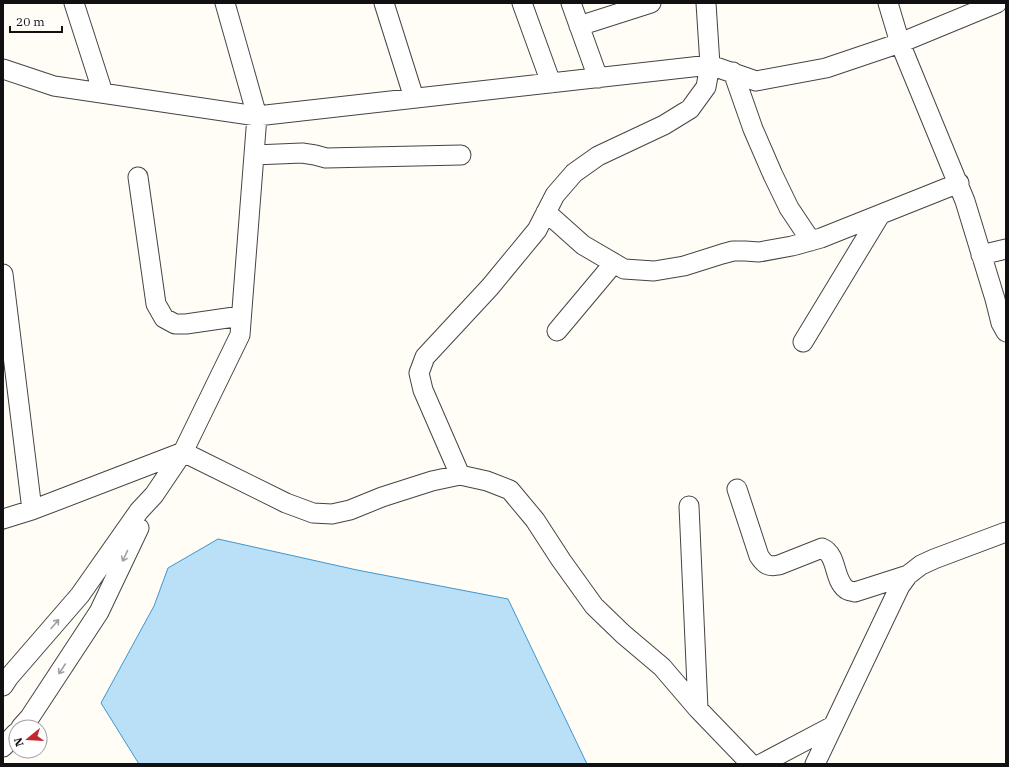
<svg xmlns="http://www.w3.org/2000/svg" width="1009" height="767" viewBox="0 0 1009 767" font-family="'IBM Plex Serif',serif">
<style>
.water{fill:#b9e0f7;stroke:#3f96cf}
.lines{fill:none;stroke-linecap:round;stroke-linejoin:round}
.minor-casing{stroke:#444;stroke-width:21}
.minor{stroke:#fff;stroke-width:19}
.oneway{stroke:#a0a0a0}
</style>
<rect width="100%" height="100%" fill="#fffdf5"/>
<path class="water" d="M218,539L357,570L508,599L587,764H139L101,703L154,606L168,568Z"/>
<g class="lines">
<g class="minor-casing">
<path id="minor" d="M74,3L103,93
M384,3L414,98
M522,3L551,83
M571,3L598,78
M888,3L900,43L965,201L995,299L1001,323L1006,332
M579,26L651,3
M3,69L54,86L257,116L710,65L756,81L826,68L900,43L997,3
M733,72L753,129L773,175L789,208L811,241
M254,155L302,153L315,155L326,158L461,155
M138,177L156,304L164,318L175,324H186L241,316
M546,212L583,245L624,269L654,271L684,266L722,254L733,251H745L759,252L792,246L821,238L959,183
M981,255L1006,249
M3,274L32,510
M557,331L614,263
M803,342L880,215
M460,475L423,390L419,373L425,357L490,287L537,230L555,195L574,173L598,156L664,125L690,109L706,87L710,65L706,3
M737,489L759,556C765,565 768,567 779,565L822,548C838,555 833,579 846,589C848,591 852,591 855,592L908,575
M689,506L698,709
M3,519L32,510L183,452L286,503L313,513L332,514L350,510L382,497L432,481L460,475L487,481L510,490L535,520L561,560L594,606L623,634L662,667L698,709L751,764
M3,686L9,677L80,595L139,511L154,495L183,452L240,335L257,116L225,3
M21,727L30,717L99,612L139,528
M3,747L16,733
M761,764L833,726
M815,764L900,586L908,575L921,565L934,559L1006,532"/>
</g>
<use href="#minor" class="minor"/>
</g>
<defs><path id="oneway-shaft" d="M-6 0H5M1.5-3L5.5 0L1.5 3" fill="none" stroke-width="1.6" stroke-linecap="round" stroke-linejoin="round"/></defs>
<g class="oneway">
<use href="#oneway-shaft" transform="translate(125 556) rotate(115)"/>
<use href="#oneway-shaft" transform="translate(55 624) rotate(-49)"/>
<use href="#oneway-shaft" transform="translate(62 669) rotate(123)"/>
</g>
<rect width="1009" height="767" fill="none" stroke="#111111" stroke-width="8"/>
<g transform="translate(28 739) rotate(252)"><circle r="19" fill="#ffffff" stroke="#a0a0a0"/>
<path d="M0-3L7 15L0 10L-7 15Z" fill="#c4262e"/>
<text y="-6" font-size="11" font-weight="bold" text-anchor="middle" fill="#111111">N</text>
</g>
<path d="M10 26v6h52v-6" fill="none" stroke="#111111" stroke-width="2"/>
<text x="16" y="26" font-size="12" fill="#111111" stroke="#ffffff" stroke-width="3" paint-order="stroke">20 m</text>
</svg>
